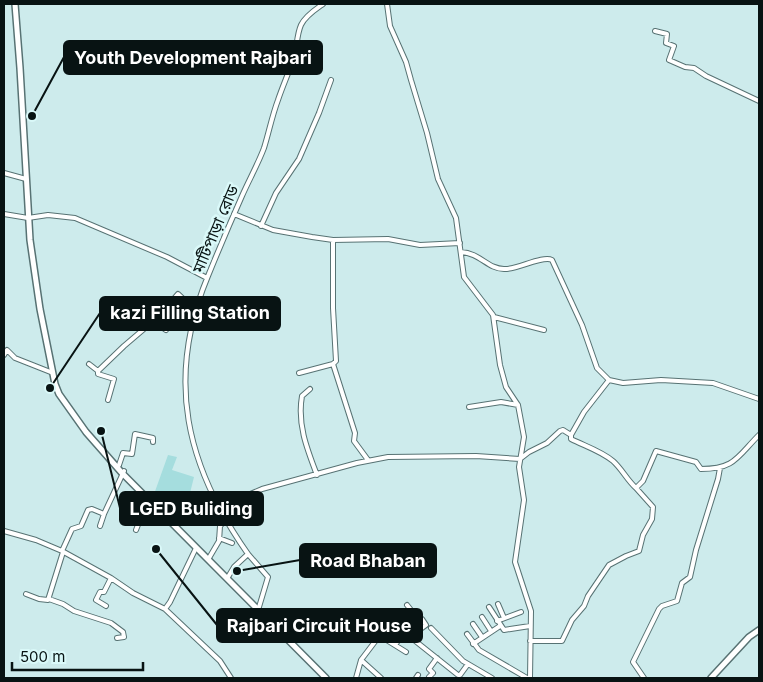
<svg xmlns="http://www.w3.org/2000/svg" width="763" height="682" viewBox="0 0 763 682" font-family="Inter,'Noto Sans Bengali',sans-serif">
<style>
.green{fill:#a5ddde}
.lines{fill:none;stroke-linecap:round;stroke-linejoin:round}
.minor-casing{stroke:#577273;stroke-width:6}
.major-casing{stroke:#577273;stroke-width:8}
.minor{stroke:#fff;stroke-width:4}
.major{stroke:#fff;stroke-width:5}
.labels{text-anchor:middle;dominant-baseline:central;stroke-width:5;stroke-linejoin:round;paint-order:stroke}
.street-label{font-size:16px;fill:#081313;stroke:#daf9f9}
.leader{fill:none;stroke:#081313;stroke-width:2}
.callout-dot{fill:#081313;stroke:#daf9f9;stroke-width:2}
.callout{fill:#081313;stroke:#081313;stroke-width:2}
.callout-label{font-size:18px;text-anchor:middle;font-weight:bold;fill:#fff}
</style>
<rect width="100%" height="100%" fill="#cdebec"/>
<path class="green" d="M168,455L177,457L172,470L194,477L182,525L153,497Z"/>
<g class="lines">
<g class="minor-casing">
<path id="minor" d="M387,4L390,26L406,62L411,80L427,133L438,179L456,218L464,277L493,315L500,365L506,387L518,405L524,437L519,467L524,500L515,562L531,611L530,678
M655,31L667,34L666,43L674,46L669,60L685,67L694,68L706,76L759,101
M4,173L26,179
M4,214L28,218L48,215L75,218L167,257L207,278
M234,214L273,230L312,237L333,240L388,239L420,245L460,243
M261,226L276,193L299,159L319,113L331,80
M461,252C480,253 488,269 504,269C516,270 543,255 552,260L582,325L597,368L609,380
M494,317L544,330
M153,321L166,330
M4,355L7,350L15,358L53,373
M89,364L98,371
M333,364L355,433L354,441L368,460
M299,373L333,364L336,361L333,308V240
M310,389L302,396C297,424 307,449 317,475
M108,400L114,379L98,374V371L124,346L158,317L178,294L196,311
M469,407L501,402L518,405
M571,435V439C585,446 601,451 613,461C622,469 627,480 636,488
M119,465L123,453L132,454L135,434L153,438V442
M218,508L262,489L357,463L388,457L476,456L520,459L529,452L547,443L560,431L563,430L571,435L584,412L609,380L623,383L661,380L713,383L759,399
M100,526L104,514
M136,530L148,499
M4,531L36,540L62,551L111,578L133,593L165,609L220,661L231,678
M219,538L232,543
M62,551L72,529L81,526L88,510L92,509L104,514L124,471
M248,554L268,577L259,607
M209,558L219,541L220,526L226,520
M228,577L234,567L248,554C186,466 165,379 208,276C219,249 230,223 242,196C249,180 258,164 264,148C269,132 272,116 278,100C283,85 290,70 295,54C297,45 297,34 301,25C305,16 316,9 323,4
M26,594L39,599L48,600L63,552
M49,599L63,604L74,611L111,623L123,632L124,637L117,638
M498,604L504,618
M407,605L419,620L422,619L426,625L411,636
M106,606L96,600L100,592H104L111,578
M489,607L504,630L530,626
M165,609L170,602L196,548
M482,617L491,631
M356,621L406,652
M497,621L521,612
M388,624L404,632L395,645
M473,624L482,637
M431,628L463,661L492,678
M404,632L458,675H460L468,664
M467,634L479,650L527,678
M530,641H562L572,620L584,606L588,596L609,565L626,556L639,551L643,535L652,519L653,507L636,488L643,481L656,451L696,462L701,469C735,469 737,457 759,435
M473,644L500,626
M361,660L380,635
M429,677L433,673L429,669L437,658
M356,678L361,660L381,678
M416,678L418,675
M644,678L633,662L659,609L662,606L677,601L682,583L690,577L696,550L718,479L720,468"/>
</g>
<g class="major-casing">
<path id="major" d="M15,4L20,68L30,240L40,309L55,384L59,394L86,432L122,473L326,678
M711,678L749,637L759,630"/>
</g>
<use href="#minor" class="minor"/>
<use href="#major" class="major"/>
</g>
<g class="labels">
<g class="street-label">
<text transform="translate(215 229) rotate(-67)">মাটিপাড়া রোড</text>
</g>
</g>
<path class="leader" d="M32 116L64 57M50 388L100 313M101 431L120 508M237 571L300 560M156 549L217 625"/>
<g class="callout-dot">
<circle cx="32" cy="116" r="5"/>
<circle cx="50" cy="388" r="5"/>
<circle cx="101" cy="431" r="5"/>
<circle cx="237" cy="571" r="5"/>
<circle cx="156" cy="549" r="5"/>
</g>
<g class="callout">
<rect x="64" y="41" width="258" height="33" rx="5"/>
<rect x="100" y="297" width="180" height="33" rx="5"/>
<rect x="120" y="492" width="143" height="33" rx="5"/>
<rect x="300" y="544" width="136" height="33" rx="5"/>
<rect x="217" y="609" width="205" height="33" rx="5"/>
</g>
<g class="callout-label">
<text x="193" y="64">Youth Development Rajbari</text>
<text x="190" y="319">kazi Filling Station</text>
<text x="191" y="515">LGED Buliding</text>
<text x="368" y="567">Road Bhaban</text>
<text x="319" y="632">Rajbari Circuit House</text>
</g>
<rect width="763" height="682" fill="none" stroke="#081313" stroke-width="10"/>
<path d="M12 662v8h131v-8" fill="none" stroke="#081313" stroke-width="2.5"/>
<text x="20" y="662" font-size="15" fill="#081313" stroke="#daf9f9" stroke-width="4" paint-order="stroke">500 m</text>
</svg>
